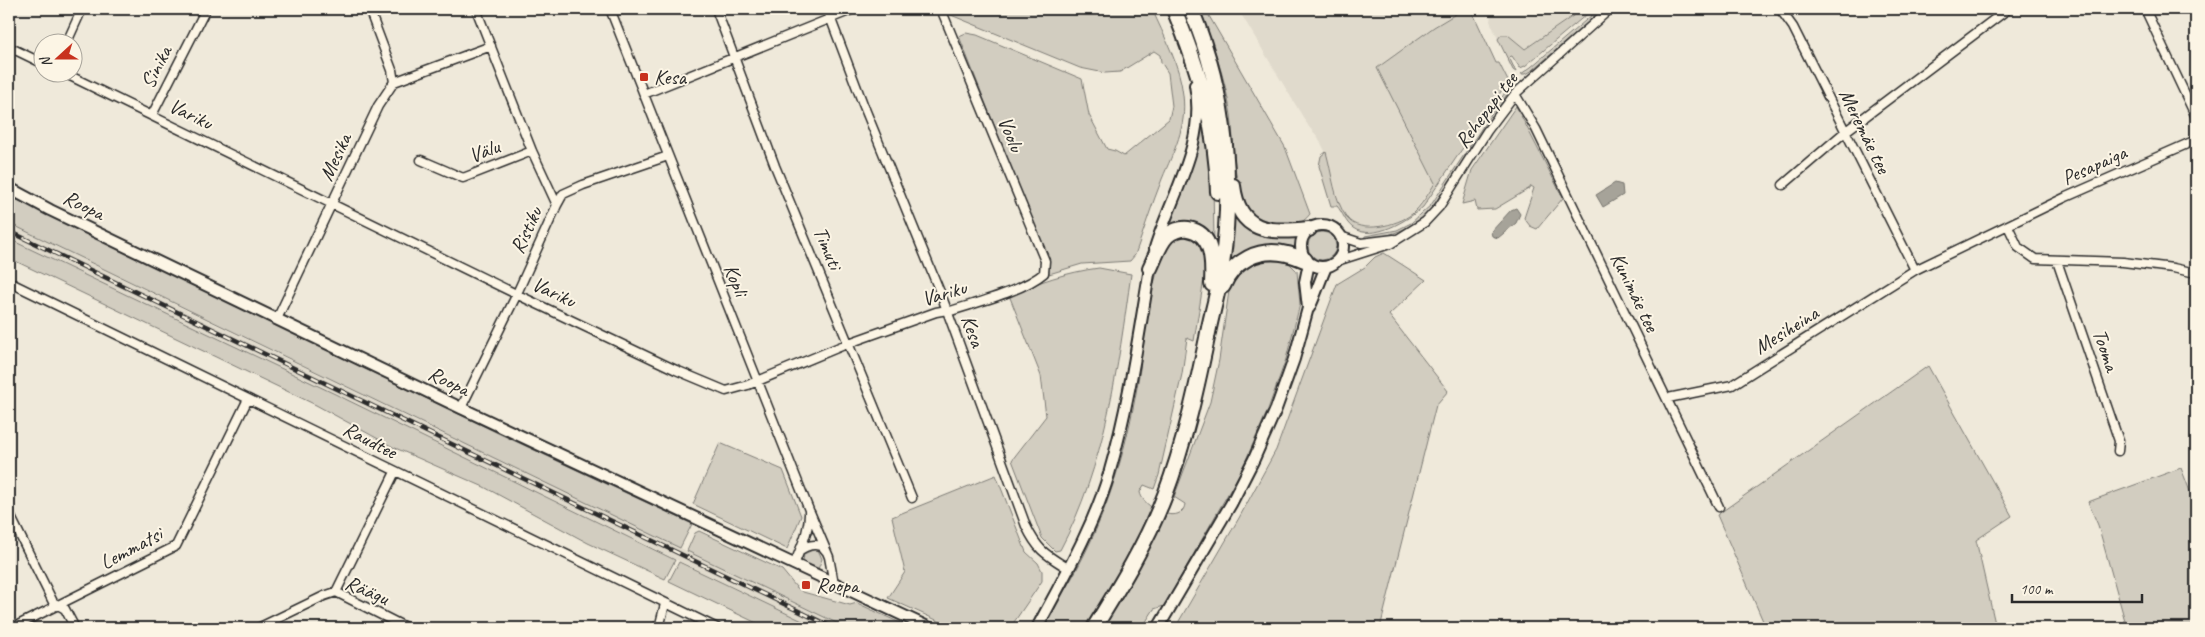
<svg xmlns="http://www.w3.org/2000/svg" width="2205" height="637" viewBox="0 0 2205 637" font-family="Caveat,sans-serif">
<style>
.built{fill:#e0dacc}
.green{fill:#d2cdc0;stroke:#7e7c76}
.water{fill:#a6a399;stroke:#75736d}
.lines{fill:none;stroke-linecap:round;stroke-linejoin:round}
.minor-casing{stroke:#2b2b2b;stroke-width:11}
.tertiary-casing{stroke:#2b2b2b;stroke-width:14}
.trunk-casing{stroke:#2b2b2b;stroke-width:18}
.minor{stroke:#fcf5e5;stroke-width:8}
.tertiary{stroke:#fcf5e5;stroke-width:10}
.trunk{stroke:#fcf5e5;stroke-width:14}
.rail-casing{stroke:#2b2b2b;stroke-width:4.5}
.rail{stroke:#fcf5e5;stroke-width:2.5;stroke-dasharray:8;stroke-linecap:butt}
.poi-dot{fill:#c8321e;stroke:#fcf5e5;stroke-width:2}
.labels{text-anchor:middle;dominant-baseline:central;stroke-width:4;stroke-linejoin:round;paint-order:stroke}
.street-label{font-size:21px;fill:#2b2b2b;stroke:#fcf5e5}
.poi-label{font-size:21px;fill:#2b2b2b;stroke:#fcf5e5;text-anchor:start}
</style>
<rect width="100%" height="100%" fill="#efe9da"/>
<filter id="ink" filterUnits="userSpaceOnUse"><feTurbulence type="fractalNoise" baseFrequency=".02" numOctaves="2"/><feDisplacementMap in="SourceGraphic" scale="10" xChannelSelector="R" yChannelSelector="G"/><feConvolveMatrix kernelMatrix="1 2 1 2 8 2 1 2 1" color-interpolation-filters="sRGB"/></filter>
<g filter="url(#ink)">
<path class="built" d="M1238,9H1464L1434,27L1377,68L1435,183L1412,214L1398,221L1378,227L1360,226L1348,220L1339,204L1326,153L1318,137L1309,127Z
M1492,9H1583L1524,49L1508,35H1501L1498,39L1490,21Z
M9,223L198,316L847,628H817L335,394L17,243L9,239Z"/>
<path class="green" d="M949,9H1152C1164,36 1180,65 1183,95C1187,128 1174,150 1162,179C1152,204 1144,230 1135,255L1130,261L1082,264L1049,274V264L959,36L966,33L977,35L1082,79L1089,115L1107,149L1115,151L1124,156L1169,119L1172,106L1168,73L1161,62L1160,55L1154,51L1120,72L1105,73L1080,68L951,15Z
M1199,9H1205L1285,147L1310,214C1295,236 1253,224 1243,202C1233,179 1234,140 1231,115C1225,78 1213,43 1199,9Z
M1464,9H1475L1472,11L1496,63H1499L1508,81L1423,207C1408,220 1373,242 1353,228C1345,222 1343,213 1337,206H1331L1319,166L1321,156L1326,152C1332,173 1334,200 1347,218C1360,235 1398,225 1412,214C1421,206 1429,193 1435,183L1377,68L1434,27Z
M1583,9H1593L1525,66L1520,68L1512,56L1509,57L1516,72L1513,70L1498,39L1501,35H1508L1525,49Z
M1599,9H1603L1533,70L1526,74H1521L1531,67Z
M1510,85L1508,93L1429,212C1410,229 1390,237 1364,239L1365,236L1397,230L1411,223L1431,205Z
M1516,106L1563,198L1537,229L1530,226L1524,218L1534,188L1531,186L1530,188L1495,209L1477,210L1475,201L1462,204L1472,170Z
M1203,119L1213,184L1214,240L1208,232L1165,228L1194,158Z
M9,196L500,434L688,522L692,524L680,548L9,223Z
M1232,209C1258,232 1261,239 1297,237L1295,250C1269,241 1248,247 1228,266Z
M1308 246a14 14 0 1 1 28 0a14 14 0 1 1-28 0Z
M1182,235L1196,237C1203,247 1205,254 1206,266L1194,341L1187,338L1182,374L1159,475L1154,489L1144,485L1140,492C1142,508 1182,527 1185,504L1174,497L1210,402L1219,360L1229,291L1237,277L1258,261H1281L1290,264L1297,271L1300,304L1286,359L1267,412L1241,471L1164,606L1154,609L1142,628H1044C1053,606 1068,587 1079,565C1111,505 1130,436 1140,369C1145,339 1151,247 1182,235Z
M9,239L335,394L675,560L665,579L588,543L484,487L393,447L316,405L9,258Z
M1384,253L1426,280L1389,315L1448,391L1436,405L1380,628H1175L1239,518L1276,450L1337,284L1365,267L1375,257Z
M1099,268L1131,274C1118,367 1105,466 1060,550L1055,551L1042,538L1012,460L1046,416L1041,376L1009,295C1037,282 1068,272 1099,268Z
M1928,366L2012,516L1976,540L1996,628H1766L1717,515Z
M720,443L783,470L801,516L787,549L693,504Z
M2181,468L2196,507V628H2127L2098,525L2088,502Z
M996,475L1026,552L1038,563L1042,571V581L1010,628H954L888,598L905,572L892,517Z
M699,531L782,570L796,587L803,592L850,605L857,603L911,628H847L687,551L695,533Z
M815,549L819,552L822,559L818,569L803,562L804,554Z
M679,562L817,628H767L669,581Z"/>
<path class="water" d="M1615,183L1622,185L1623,195L1603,207L1596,195Z
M1516,208L1520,214L1516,223L1498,238L1492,236L1491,232L1511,210Z"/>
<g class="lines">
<g class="minor-casing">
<path id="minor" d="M610,9L809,510C810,530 801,547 794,565
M716,9L775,166L912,498
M827,9L863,104L942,297L1026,526C1038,551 1045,554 1069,569
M1780,9L1793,27L1915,270
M2145,9L2196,117
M67,42L82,9
M9,47L42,63
M62,72L516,294L676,370L726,391L748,385L849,343L936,312L947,310L951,311C978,302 1023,291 1044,273L1045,261L941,9
M394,82L491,46
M644,94L854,9
M1515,94L1536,129L1719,507
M152,115L206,9
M421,160L463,178L532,151
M1783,185L1846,131L2008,9
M557,205L563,194L583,185L668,156
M2008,226L2018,247L2035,259L2123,262L2173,268L2196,273
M1340,236L1361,243L1394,239
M1337,261L1390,244L1425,222L1439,207L1487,131L1515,94L1610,9
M2057,261L2119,441L2118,451
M9,282L717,628
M277,319L378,106L394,82L392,70L369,9
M1668,398L1732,385L1915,270L2066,197L2196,140
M461,408L514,300L557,205L532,151L476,9
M810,512L829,557L834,584
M9,513L53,602L65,609L75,628
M800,550C808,545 813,544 822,546L826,551
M336,592L395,472
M12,628L176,546L248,399
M258,628L324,596L336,592L407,628
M655,628L660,624L665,604"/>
</g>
<g class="tertiary-casing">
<path id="tertiary" d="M9,188L50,210L461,408L930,628
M1301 246a21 21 0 1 1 42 0a21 21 0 1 1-42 0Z
M1155,248C1171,196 1207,142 1195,85
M1309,308C1312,304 1322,275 1326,267
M1037,628C1063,579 1093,528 1109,474C1129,405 1139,333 1151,262
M1158,628L1231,504L1254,459L1276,409L1294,359L1308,308L1305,282L1309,263"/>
</g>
<g class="trunk-casing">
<path id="trunk" d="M1174,9C1198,68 1217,127 1218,192
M1233,186C1239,233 1269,233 1309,229
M1150,268C1155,258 1159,244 1167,236C1172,231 1181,228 1188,229C1214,233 1213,264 1212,284
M1223,286C1233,261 1259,247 1287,254C1293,255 1299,258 1305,260
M1094,628C1120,586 1147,542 1165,495C1184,445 1196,391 1207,338C1210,320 1216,301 1219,283C1236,190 1227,96 1191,9"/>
</g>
<use href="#minor" class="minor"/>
<use href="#tertiary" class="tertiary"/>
<use href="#trunk" class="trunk"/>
<g class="rail-casing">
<path id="rail" d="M9,231L834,628"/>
</g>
<use href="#rail" class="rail"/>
</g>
</g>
<g class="poi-dot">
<rect x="639" y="72" width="10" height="10" rx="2.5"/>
<rect x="801" y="580" width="10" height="10" rx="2.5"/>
</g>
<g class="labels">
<g class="street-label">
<text transform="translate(156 67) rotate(-63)">Sinika</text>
<text transform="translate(1486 110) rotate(-53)">Rehepapi tee</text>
<text transform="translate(191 114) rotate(26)">Variku</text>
<text transform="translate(1865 131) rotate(64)">Meremäe tee</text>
<text transform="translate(1011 134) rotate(68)">Voolu</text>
<text transform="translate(484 151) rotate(-21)">Välu</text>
<text transform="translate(335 157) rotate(-65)">Mesika</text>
<text transform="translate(2094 165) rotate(-24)">Pesapaiga</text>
<text transform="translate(84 205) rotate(26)">Roopa</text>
<text transform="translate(526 230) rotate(-65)">Ristiku</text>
<text transform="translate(828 248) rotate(67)">Timuti</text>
<text transform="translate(736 280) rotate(68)">Kopli</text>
<text transform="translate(554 292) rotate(25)">Variku</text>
<text transform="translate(1635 292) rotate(64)">Kunimäe tee</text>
<text transform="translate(944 293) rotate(-16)">Variku</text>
<text transform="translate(1786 330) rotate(-32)">Mesiheina</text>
<text transform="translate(973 331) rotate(70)">Kesa</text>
<text transform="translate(2106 350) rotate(71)">Tooma</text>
<text transform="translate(449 381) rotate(26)">Roopa</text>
<text transform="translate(370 440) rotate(27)">Raudtee</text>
<text transform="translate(131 548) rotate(-28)">Lemmatsi</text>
<text transform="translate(367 590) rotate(23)">Räägu</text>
</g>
<g class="poi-label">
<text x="654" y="77">Kesa</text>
<text x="816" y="585">Roopa</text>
</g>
</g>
<rect width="2205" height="637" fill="none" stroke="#fcf5e5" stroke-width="30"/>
<rect x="15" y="15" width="2175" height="607" fill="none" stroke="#2b2b2b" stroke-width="2" filter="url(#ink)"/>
<g transform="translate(58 58) rotate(249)"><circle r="24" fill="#fcf5e5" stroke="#a8a49b"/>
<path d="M0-4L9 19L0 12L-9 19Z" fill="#c8321e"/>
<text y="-8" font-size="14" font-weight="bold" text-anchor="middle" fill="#2b2b2b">N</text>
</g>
<path d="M2012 594v8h130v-8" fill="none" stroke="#2b2b2b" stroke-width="2.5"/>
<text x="2020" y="594" font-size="15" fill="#2b2b2b" stroke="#fcf5e5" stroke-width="4" paint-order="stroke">100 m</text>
</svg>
